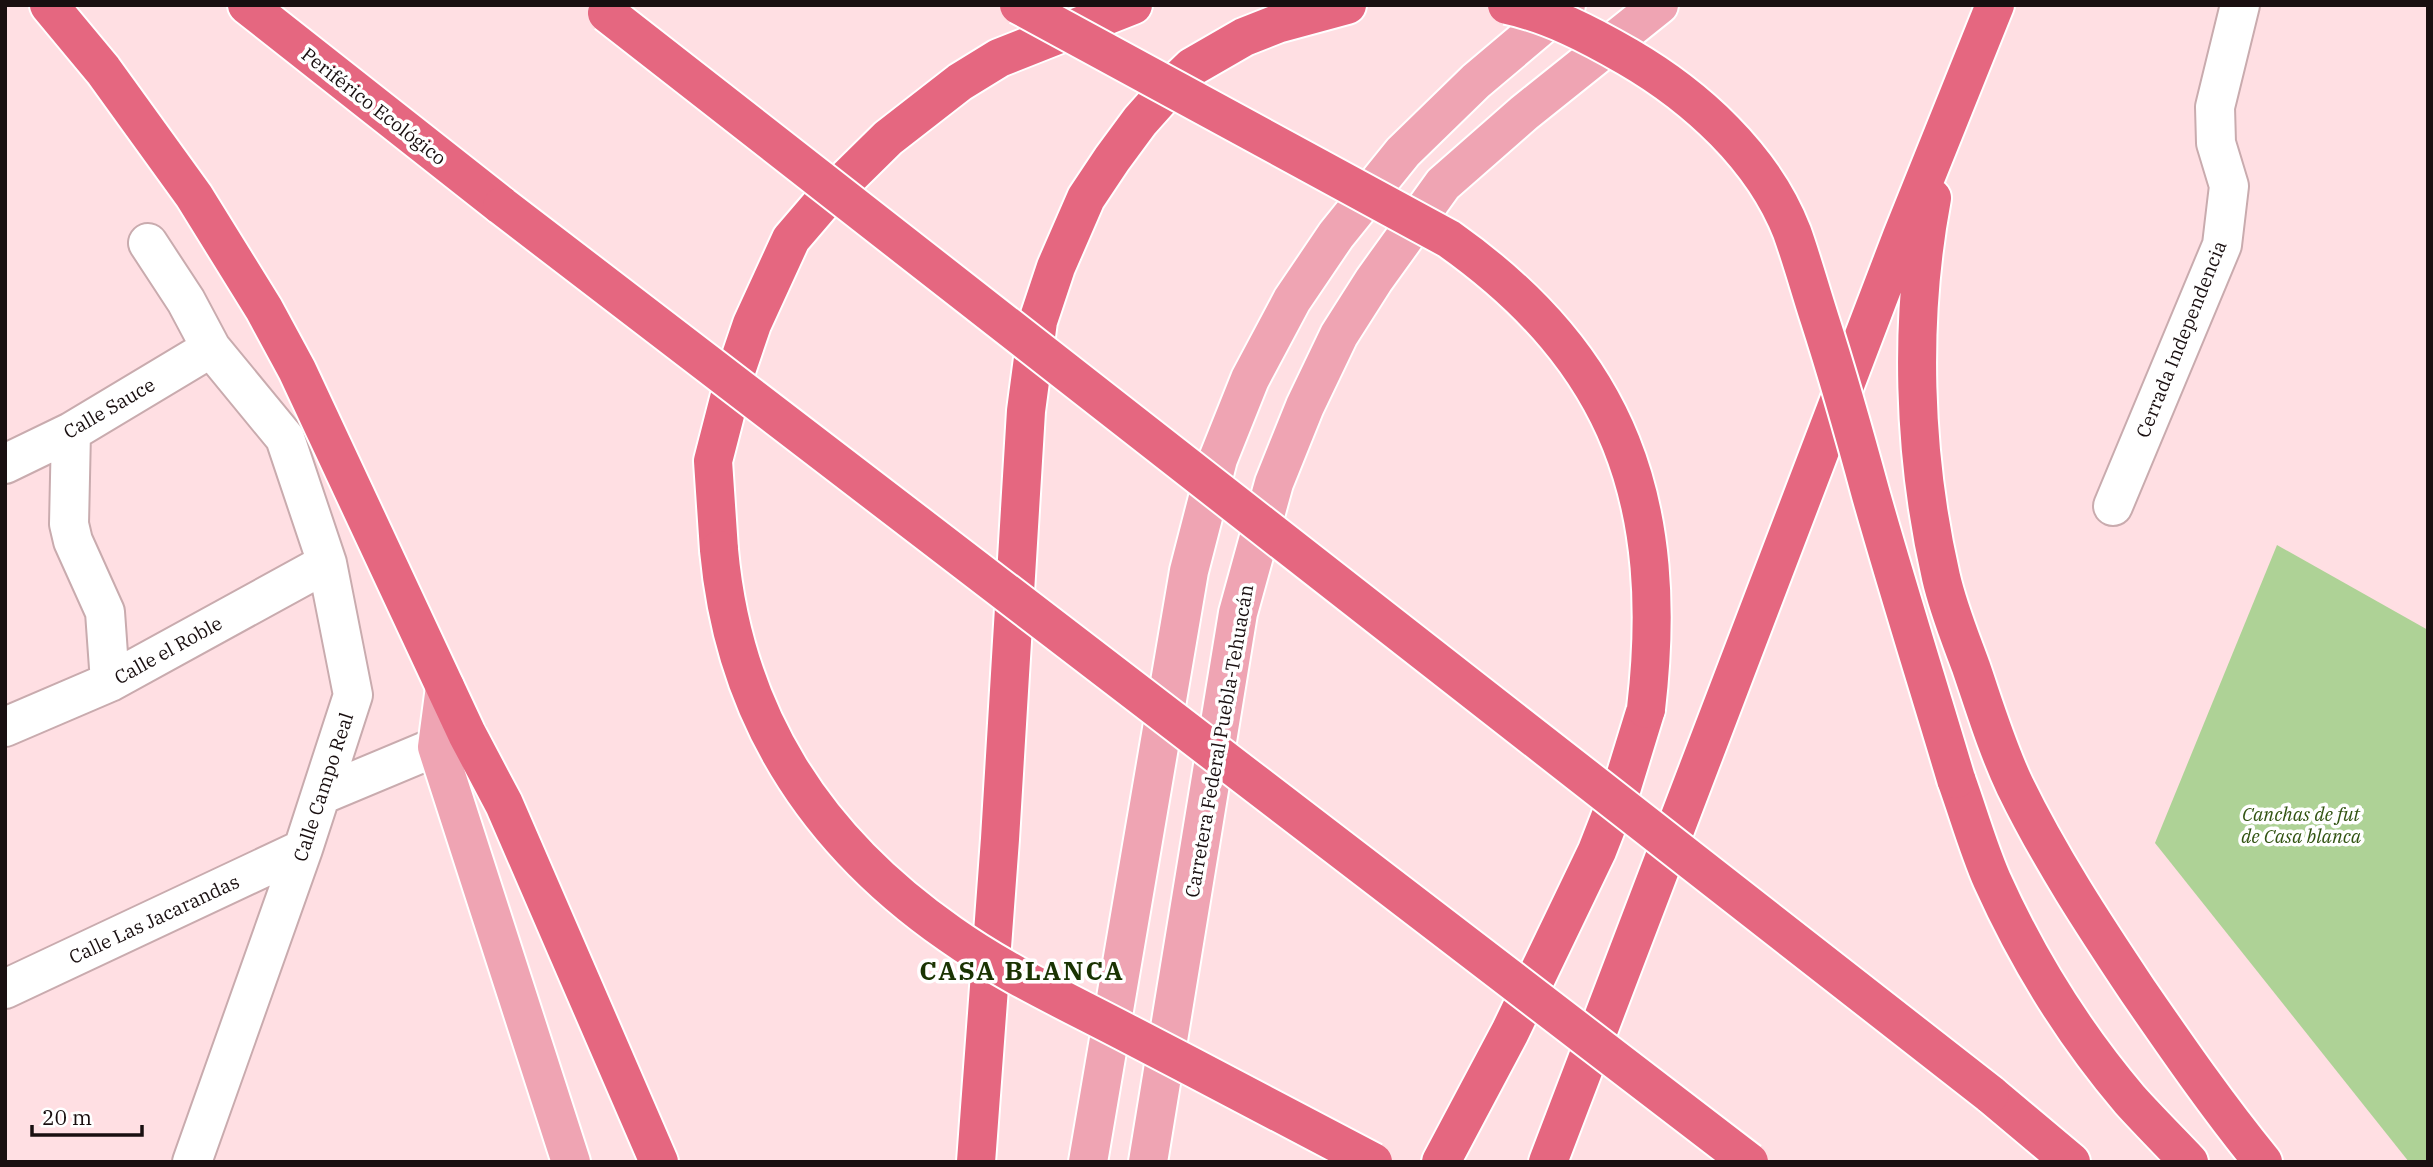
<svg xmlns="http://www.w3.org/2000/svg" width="2433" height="1167" viewBox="0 0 2433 1167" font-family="'IBM Plex Serif',serif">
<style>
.park{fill:#aed296}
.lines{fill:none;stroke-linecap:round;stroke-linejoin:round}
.minor-casing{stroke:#c9abae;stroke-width:42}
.major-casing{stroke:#fff;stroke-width:42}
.highway-casing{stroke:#fff;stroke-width:42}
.minor{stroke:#fff;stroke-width:38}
.major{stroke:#efa4b3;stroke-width:38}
.highway{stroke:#e56780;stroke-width:38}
.highway-bridge-casing{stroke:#fff;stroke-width:42;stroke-linecap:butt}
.highway-bridge{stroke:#e56780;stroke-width:38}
.labels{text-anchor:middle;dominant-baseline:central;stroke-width:7;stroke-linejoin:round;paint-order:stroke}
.street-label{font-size:19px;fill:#190f10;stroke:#fff}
.park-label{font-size:19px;font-style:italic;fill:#315311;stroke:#fff}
.district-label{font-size:26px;font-weight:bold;letter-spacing:2px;fill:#1a3302;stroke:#fff}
</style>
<rect width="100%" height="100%" fill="#ffdfe3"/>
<path class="park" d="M2277,545L2428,630V1162H2409L2155,843Z"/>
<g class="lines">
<g class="minor-casing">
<path id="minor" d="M148,243L186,301L211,348L285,438L327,563L353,695L303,849L192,1162
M71,432L69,524L73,541L105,612L110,682
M5,464L71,432L211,348
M2113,506L2222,245L2229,186L2216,143L2215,107L2240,5
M5,727L110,682L327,563
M321,795L467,734
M5,989L303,849"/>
</g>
<g class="major-casing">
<path id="major" d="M445,687L437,747L571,1162
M1088,1162L1189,571L1218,459L1250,379L1292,300L1336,235L1403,152L1476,81L1566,5
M1148,1162L1238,613L1274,483L1305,406L1339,335L1374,280L1443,184L1524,113L1659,5"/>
</g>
<g class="highway-casing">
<path id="highway" d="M49,5L103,70L194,196L264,309L297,370L467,734L504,804L659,1162
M247,5L502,206
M1932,198C1909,320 1913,455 1941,577C1948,608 1960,637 1971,667C1985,708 1997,748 2015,786C2050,858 2094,925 2138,991C2178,1049 2218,1107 2263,1162
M719,550L713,461L737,368L752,324L791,239L821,204L888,138L960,82L999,58L1133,5
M1956,779C1968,812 1978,848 1992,880C2027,958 2074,1034 2130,1100C2149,1121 2169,1141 2189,1162
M1990,1094L2071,1162
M976,1162L1000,839L1026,411L1038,321L1056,267L1086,198L1112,159L1140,121L1165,93L1192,67L1244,37L1277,24L1347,5
M1441,1162L1510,1032L1597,851L1622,787L1646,709
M1548,1162L1902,236L1995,5"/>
</g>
<use href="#minor" class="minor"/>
<use href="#major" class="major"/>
<use href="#highway" class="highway"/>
<g class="highway-bridge-casing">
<path id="highway-bridge" d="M1019,5L1449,239C1621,361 1670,504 1646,709
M1507,5C1550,14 1590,35 1628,57C1695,96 1763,157 1792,232C1802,260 1810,289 1819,317C1838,376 1855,436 1871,495C1898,590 1928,685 1956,779
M607,13L1990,1094
M502,206L1749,1162
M719,550C734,715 815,840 950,934C1005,973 1066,1001 1125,1032C1208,1075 1291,1119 1373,1162"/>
</g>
<use href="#highway-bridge" class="highway-bridge"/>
</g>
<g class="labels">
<g class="street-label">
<text transform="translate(374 106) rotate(38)">Periférico Ecológico</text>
<text transform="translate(2181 339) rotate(-68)">Cerrada Independencia</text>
<text transform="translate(109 408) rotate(-30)">Calle Sauce</text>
<text transform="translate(168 650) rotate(-29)">Calle el Roble</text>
<text transform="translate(1219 741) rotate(-80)">Carretera Federal Puebla-Tehuacán</text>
<text transform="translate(323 787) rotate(-72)">Calle Campo Real</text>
<text transform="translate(154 919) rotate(-25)">Calle Las Jacarandas</text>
</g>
<g class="park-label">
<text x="2301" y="814">Canchas de fut<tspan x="2301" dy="22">de Casa blanca</tspan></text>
</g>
<g class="district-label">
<text x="1022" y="970">CASA BLANCA</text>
</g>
</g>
<rect width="2433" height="1167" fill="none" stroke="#190f10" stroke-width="14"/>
<path d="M32 1125v10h110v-10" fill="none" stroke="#190f10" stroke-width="3.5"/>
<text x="42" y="1125" font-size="21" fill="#190f10" stroke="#ffffff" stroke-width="5" paint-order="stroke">20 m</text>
</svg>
